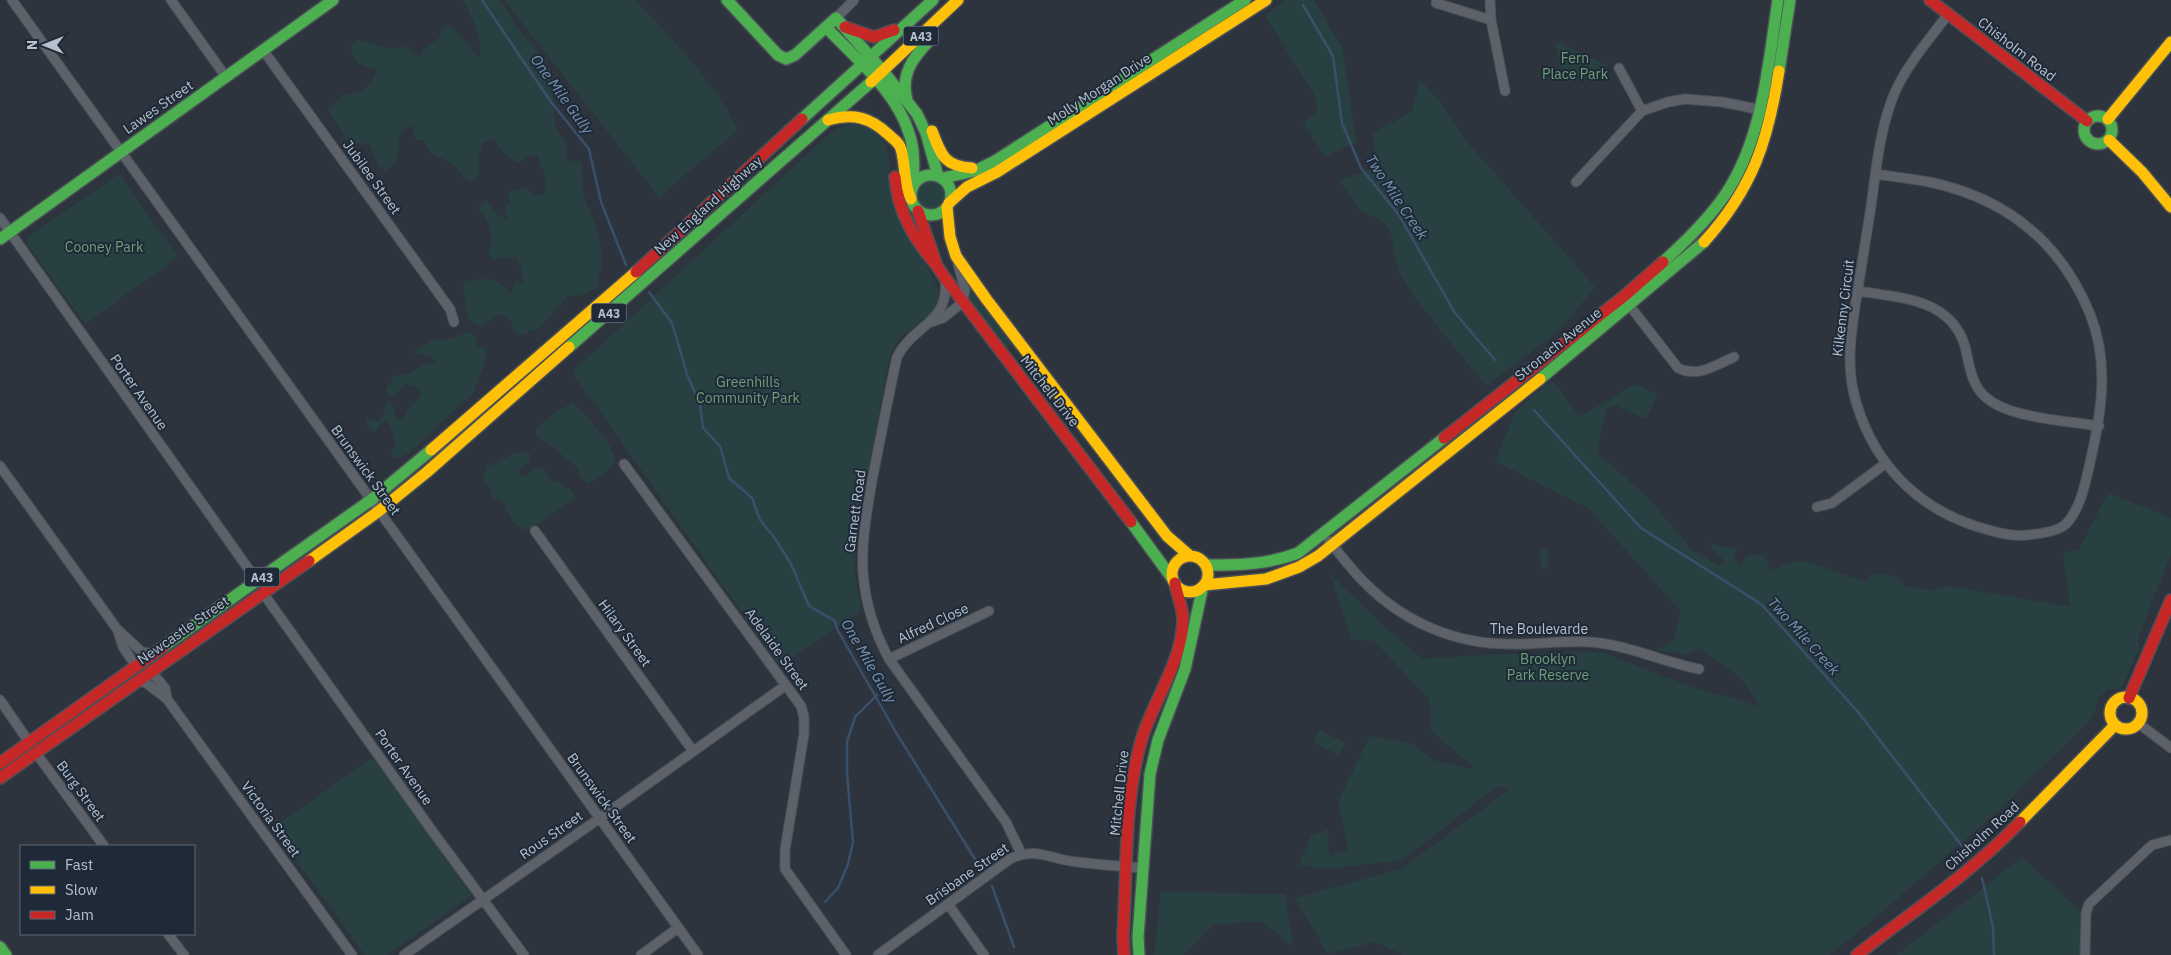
<svg xmlns="http://www.w3.org/2000/svg" width="2171" height="955" viewBox="0 0 2171 955" font-family="'IBM Plex Sans',sans-serif">
<style>
.green{fill:#294043}
.lines{fill:none;stroke-linecap:round;stroke-linejoin:round}
.stream{stroke:#3a4f69;stroke-width:2.5}
.street-casing{stroke:#4b5057;stroke-width:11}
.fast-casing{stroke:#4b5057;stroke-width:14}
.slow-casing{stroke:#4b5057;stroke-width:14}
.jam-casing{stroke:#4b5057;stroke-width:14}
.street{stroke:#5d626a;stroke-width:9}
.fast{stroke:#4caf50;stroke-width:11}
.slow{stroke:#ffc107;stroke-width:11}
.jam{stroke:#c62828;stroke-width:11}
.labels{text-anchor:middle;dominant-baseline:central;stroke-width:4;stroke-linejoin:round;paint-order:stroke}
.shield{fill:#1f2a38;stroke:#8993a0;stroke-width:1}
.shield-label{font-size:12px;font-weight:bold;fill:#b7c0cd}
.street-label{font-size:14px;fill:#b7c0cd;stroke:#1f2a38}
.park-label{font-size:14px;fill:#6e9f77;stroke:#1f2a38}
.water-label{font-size:15px;font-style:italic;fill:#7692b1;stroke:#1f2a38}
</style>
<rect width="100%" height="100%" fill="#2d343d"/>
<path class="green" d="M463,0H499L507,10L514,24L534,47L550,69V84L554,101V120L556,128L566,145V160L581,162L583,195L596,226L601,248L602,267L598,278V287L584,295L568,296L539,328L520,335L515,332L509,317L497,314L483,327L468,319L463,290L465,280C473,282 478,279 486,279C497,279 505,288 512,294L514,283L523,282L521,267L515,256L492,260L488,252C496,235 488,222 478,208L486,200L498,215L507,219L505,207L511,202L508,192L527,188L532,195H543C549,183 543,166 536,155L527,157L518,163L508,157L493,139L482,143L479,156V176L472,181L465,178L453,164L431,153L424,140H417L414,136L412,125C391,135 404,147 395,162C393,165 389,168 386,171L379,166L369,144L348,142L328,109L344,95L361,91L370,85L377,71C360,64 357,67 350,47L358,40L370,42L385,48L408,47L418,58L423,49L439,38L445,25L454,30L480,58C482,36 473,19 463,0Z
M504,0H635C670,37 717,85 738,130L659,197Z
M1286,0H1314L1343,50L1356,142L1325,157L1303,122L1311,117L1318,109L1314,94L1267,19V14Z
M1555,41L1605,64L1607,74L1565,83Z
M1420,80L1440,101L1468,143L1595,287L1559,331L1486,386L1414,297L1400,274L1396,264L1391,234L1387,227L1380,219L1360,211L1339,180L1376,168L1373,134L1412,111Z
M853,124C897,134 886,160 892,196C893,206 899,219 903,228C911,245 944,284 938,303C933,316 909,328 899,339C894,345 892,353 889,360L859,519L855,548V574L861,610L780,666L572,372L827,136L839,128Z
M119,174L178,257L85,324L26,243L28,237Z
M916 195a15 15 0 1 1 30 0a15 15 0 1 1-30 0Z
M968,284L1014,341L1004,349L967,301Z
M468,332L477,337L475,346L485,348L486,360L473,393L409,453L395,459L391,454L396,443L388,421L381,423L377,431H373L366,425L367,419L377,421L382,417L387,403H392L396,416L400,419L405,418C407,407 415,403 422,395L417,388L405,384L395,395L389,396L386,391L387,386L391,384L392,376L410,374L423,365L436,364L432,356L422,354L415,355V350L430,341L451,339Z
M1552,380L1580,417L1635,384L1658,394L1646,419L1616,405L1606,409L1597,453L1648,497L1692,550L1719,565L1725,562L1708,543L1737,550L1733,557L1740,565L1747,556L1763,554L1772,571L1785,564L1806,561L1865,582L1873,573L1897,577L1903,586L1932,590L1950,586L2070,607L2063,552L2079,550L2108,493L2171,518V554L2138,638L2139,647L2121,689H2109L2099,697L2093,717L1999,810L1869,923L1829,955H1404L1376,942L1328,954L1295,898L1401,869L1510,789L1497,786L1403,860L1327,869L1299,865L1311,836L1328,829L1329,856L1348,849L1338,802L1370,736L1414,744L1432,760L1477,770L1432,732L1429,699L1374,641L1351,639L1331,575L1387,629L1422,659L1480,655L1601,652L1692,687L1759,706L1741,678L1699,648L1685,654L1657,650L1674,639L1681,611L1588,508L1495,461L1516,411Z
M572,403C587,416 613,442 616,463L605,473L588,484L581,477L577,467L562,455L557,449L536,436V428L558,411Z
M521,452L531,454L528,463L518,471L522,476L529,474L531,469L536,467L546,471L552,482H560L565,488H570L576,498L529,530C513,528 509,516 504,503L492,498L490,489L483,480L488,466C500,464 508,453 521,452Z
M1542,549L1548,550L1549,556L1547,569H1542L1539,552Z
M1319,730L1345,743L1339,755L1313,742Z
M373,757L472,895L387,955H365L273,828Z
M2022,857L2080,911V955H1897Z
M1161,892L1285,894L1293,946L1261,921L1212,925L1184,955H1154Z"/>
<g class="lines">
<path class="stream" d="M482,0L551,102L589,149L601,202L626,265
M1303,5L1333,56L1342,123L1361,168L1399,215L1455,313L1495,360
M649,292L672,323L688,377L700,403L703,428L720,446L729,478L752,498L760,520L774,537L791,564L809,606L835,621L837,629L897,734L978,864
M1534,410L1641,528L1761,604L1858,712L1962,846
M1982,878L1993,927L1994,955
M992,886L1014,947
M825,902L838,888L848,864L853,842L847,773V742L855,717L877,695"/>
<g class="street-casing">
<path id="street" d="M12,0L698,955
M171,0L226,77
M1490,0L1491,20L1505,91
M1436,3L1491,20
M836,18L854,0
M263,50L450,309L454,322
M1619,68L1642,111
M1876,174C1895,177 1915,179 1934,183C2008,200 2061,243 2090,314C2109,361 2102,410 2091,458C2086,479 2082,507 2066,524C2057,532 2039,534 2027,535C2010,537 1992,531 1975,526C1917,507 1875,464 1857,405C1844,366 1852,327 1858,288C1862,263 1866,238 1870,213C1876,173 1879,129 1895,92C1908,63 1930,39 1948,14
M1576,182L1642,111L1668,102L1685,99L1722,102L1762,110
M0,218L257,581
M945,279C950,323 914,324 897,357C888,398 880,440 872,481C867,511 861,542 863,572C865,603 874,631 889,659L1006,822L1021,853
M1858,291C1903,298 1957,299 1967,355C1970,371 1974,389 1988,399C2011,418 2068,421 2099,426
M1626,301L1678,368C1697,378 1716,365 1734,357
M931,322L943,318L962,303L965,290L958,264
M624,464L801,706L804,717V734L785,850V869L846,955
M0,466L117,629L142,652L152,654
M1817,507L1832,503L1885,464
M535,531L693,751
M1329,541C1341,555 1352,571 1366,584C1404,622 1455,644 1509,644C1539,645 1570,639 1600,643C1634,647 1665,663 1699,669
M263,593L433,832L524,955
M118,631L123,647L136,666
M889,659L989,611
M151,671L165,688L167,699
M138,680L146,683L167,699L352,955
M0,700L29,742
M2138,723L2171,748
M36,753L104,846
M948,904L984,955
M168,934L184,955
M404,955L600,818L786,685
M641,955L678,928
M878,955L1010,859C1036,846 1052,860 1077,862C1099,865 1121,866 1143,868
M2085,955L2086,913L2089,904L2152,845L2171,840"/>
</g>
<g class="fast-casing">
<path id="fast" d="M727,0L778,55L786,59L795,55L836,18L883,71L917,114L926,133L938,176
M826,27C855,58 896,91 909,133C915,150 914,169 913,187
M1779,71L1790,0
M907,100C900,75 913,57 930,40
M2084 130a14 14 0 1 1 28 0a14 14 0 1 1-28 0Z
M802,119L933,0
M911 195a20 20 0 1 1 40 0a20 20 0 1 1-40 0Z
M943,178L975,171L995,161L1245,0
M0,239L333,0
M1663,262C1685,242 1708,220 1725,195C1763,139 1768,65 1778,0
M569,347L871,82
M1540,379L1704,242
M1131,522L1174,581
M1206,565C1238,565 1267,565 1298,553L1444,438
M163,647L371,500L431,450
M0,947L6,955
M1139,955L1138,937L1150,774L1158,740L1185,669L1203,586"/>
</g>
<g class="slow-casing">
<path id="slow" d="M871,82L958,0
M2108,119L2171,42
M828,120C853,113 870,117 889,135C894,140 899,142 901,149C906,166 903,182 911,199
M932,131C941,155 944,166 972,168
M2109,140L2142,172L2171,207
M949,203L967,187L997,172L1266,0
M947,207L950,237L956,256L987,300L1167,536L1190,556
M1704,242C1753,188 1768,141 1779,71
M431,450L636,272
M1172 574a18 18 0 1 1 36 0a18 18 0 1 1-36 0Z
M309,561L379,511L427,472L569,347
M1204,585L1266,579L1299,567L1318,556L1540,379
M2110 713a16 16 0 1 1 32 0a16 16 0 1 1-32 0Z
M2020,822L2115,725"/>
</g>
<g class="jam-casing">
<path id="jam" d="M1930,0L2087,121
M845,27L874,37L894,30
M895,177C898,213 914,239 937,266
M918,211L937,266L945,278L1131,522
M636,272L802,119
M1444,438L1623,297L1663,262
M2129,698L2171,600
M0,763L163,647
M0,778L309,561
M1124,955L1123,935C1127,874 1124,809 1139,749C1149,705 1182,666 1183,620C1183,608 1177,595 1175,583
M1857,955C1912,912 1971,873 2020,822"/>
</g>
<use href="#street" class="street"/>
<use href="#fast" class="fast"/>
<use href="#slow" class="slow"/>
<use href="#jam" class="jam"/>
</g>
<g class="labels">
<g class="shield">
<rect x="903.5" y="26.5" width="35" height="19" rx="4"/>
<rect x="591.5" y="303.5" width="35" height="19" rx="4"/>
<rect x="244.5" y="567.5" width="35" height="19" rx="4"/>
</g>
<g class="shield-label">
<text x="921" y="36">A43</text>
<text x="609" y="313">A43</text>
<text x="262" y="577">A43</text>
</g>
<g class="street-label">
<text transform="translate(2017 49) rotate(38)">Chisholm Road</text>
<text transform="translate(1099 89) rotate(-33)">Molly Morgan Drive</text>
<text transform="translate(158 107) rotate(-35)">Lawes Street</text>
<text transform="translate(372 177) rotate(54)">Jubilee Street</text>
<text transform="translate(708 205) rotate(-42)">New England Highway</text>
<text transform="translate(1843 308) rotate(-83)">Kilkenny Circuit</text>
<text transform="translate(1558 344) rotate(-39)">Stronach Avenue</text>
<text transform="translate(1050 391) rotate(52)">Mitchell Drive</text>
<text transform="translate(139 392) rotate(55)">Porter Avenue</text>
<text transform="translate(366 470) rotate(54)">Brunswick Street</text>
<text transform="translate(855 511) rotate(-82)">Garnett Road</text>
<text transform="translate(933 623) rotate(-25)">Alfred Close</text>
<text x="1539" y="629">The Boulevarde</text>
<text transform="translate(183 630) rotate(-35)">Newcastle Street</text>
<text transform="translate(625 633) rotate(54)">Hilary Street</text>
<text transform="translate(777 649) rotate(54)">Adelaide Street</text>
<text transform="translate(404 767) rotate(55)">Porter Avenue</text>
<text transform="translate(81 791) rotate(54)">Burg Street</text>
<text transform="translate(1119 793) rotate(-84)">Mitchell Drive</text>
<text transform="translate(602 798) rotate(54)">Brunswick Street</text>
<text transform="translate(271 819) rotate(54)">Victoria Street</text>
<text transform="translate(551 835) rotate(-35)">Rous Street</text>
<text transform="translate(1982 836) rotate(-42)">Chisholm Road</text>
<text transform="translate(967 874) rotate(-35)">Brisbane Street</text>
</g>
<g class="park-label">
<text x="1575" y="58">Fern<tspan x="1575" dy="16">Place Park</tspan></text>
<text x="104" y="247">Cooney Park</text>
<text x="748" y="382">Greenhills<tspan x="748" dy="16">Community Park</tspan></text>
<text x="1548" y="659">Brooklyn<tspan x="1548" dy="16">Park Reserve</tspan></text>
</g>
<g class="water-label">
<text transform="translate(562 94) rotate(54)">One Mile Gully</text>
<text transform="translate(1397 197) rotate(56)">Two Mile Creek</text>
<text transform="translate(1804 636) rotate(48)">Two Mile Creek</text>
<text transform="translate(869 661) rotate(60)">One Mile Gully</text>
</g>
</g>
<rect x="20" y="845" width="175" height="90" fill="#1f2a38" stroke="#5c6674"/>
<rect x="30" y="861" width="25" height="8" fill="#4caf50" stroke="#5c6674"/>
<text x="65" y="870" font-size="15" fill="#b7c0cd">Fast</text>
<rect x="30" y="886" width="25" height="8" fill="#ffc107" stroke="#5c6674"/>
<text x="65" y="895" font-size="15" fill="#b7c0cd">Slow</text>
<rect x="30" y="911" width="25" height="8" fill="#c62828" stroke="#5c6674"/>
<text x="65" y="920" font-size="15" fill="#b7c0cd">Jam</text>
<g transform="translate(45 45) rotate(270)" stroke="#1f2a38" stroke-width="4" paint-order="stroke">
<path d="M0-4L9 19L0 12L-9 19Z" fill="#b7c0cd"/>
<text y="-8" font-size="14" font-weight="bold" text-anchor="middle" fill="#b7c0cd">N</text>
</g>
</svg>
